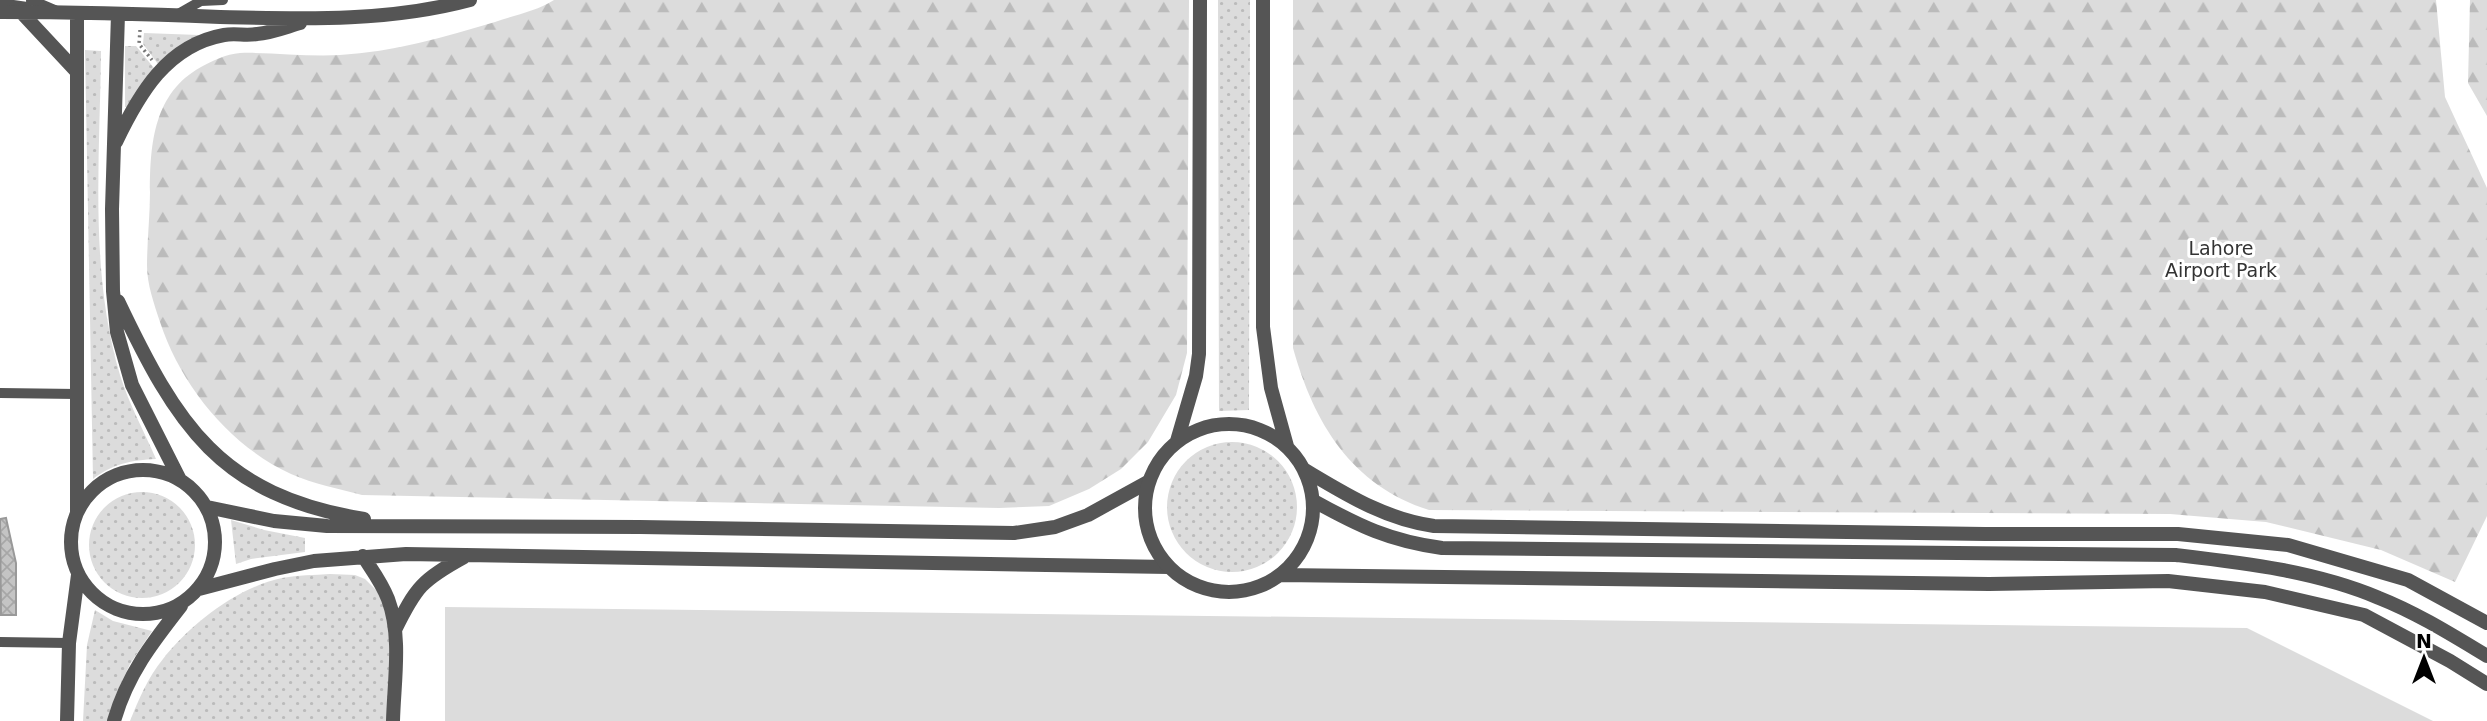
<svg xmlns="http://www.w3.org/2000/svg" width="2487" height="721" viewBox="0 0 2487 721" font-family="'DejaVu Sans',sans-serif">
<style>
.grass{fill:url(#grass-dots)}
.forest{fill:url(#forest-firs)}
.park{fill:#dcdcdc}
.building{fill:url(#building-cross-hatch);stroke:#999;stroke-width:2}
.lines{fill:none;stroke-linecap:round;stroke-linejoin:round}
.path{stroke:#777;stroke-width:3.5;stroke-dasharray:2 3.5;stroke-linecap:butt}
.service{stroke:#555;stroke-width:10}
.minor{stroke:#555;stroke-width:14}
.tertiary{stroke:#555;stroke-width:14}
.labels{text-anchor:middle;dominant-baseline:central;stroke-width:6;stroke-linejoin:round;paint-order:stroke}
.park-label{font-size:19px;fill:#333;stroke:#fff}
</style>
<defs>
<pattern id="grass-dots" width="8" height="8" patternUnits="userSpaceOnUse" patternTransform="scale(1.75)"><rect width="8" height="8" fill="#dcdcdc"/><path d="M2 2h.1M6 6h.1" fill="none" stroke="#bbb" stroke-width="1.8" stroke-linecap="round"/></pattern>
<pattern id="forest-firs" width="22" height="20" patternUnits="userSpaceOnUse" patternTransform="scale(1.75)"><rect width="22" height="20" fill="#dcdcdc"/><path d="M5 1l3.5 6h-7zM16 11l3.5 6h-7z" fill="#bbb"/></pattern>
<pattern id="building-cross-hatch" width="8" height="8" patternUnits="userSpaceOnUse" patternTransform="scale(1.75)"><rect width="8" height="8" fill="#c4c4c4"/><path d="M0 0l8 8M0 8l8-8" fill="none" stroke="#a7a7a7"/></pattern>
</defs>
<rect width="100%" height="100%" fill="#fff"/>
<path class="grass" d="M1218,0H1250L1249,410L1219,411Z
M144,33L199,35L158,64L143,44Z
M125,46H136L154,68L129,107H125Z
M85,50L101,51C100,158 89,271 120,375C129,404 144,431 156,459C132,460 112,464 93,479Z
M1167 507a65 65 0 1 1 130 0a65 65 0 1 1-130 0Z
M89 545a53 53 0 1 1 106 0a53 53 0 1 1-106 0Z
M231,520L264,530L305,538V552L251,559L236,564Z
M330,574L355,575L365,579L382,596L390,614L389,721H130C139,699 148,677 163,659C191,624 236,588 282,578C298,575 314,575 330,574Z
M95,610L113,621L152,631L130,664L118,690L107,721H83L87,645Z"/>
<path class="forest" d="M554,0H1189L1187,353L1176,395L1148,442L1121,469L1089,489L1049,506L999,508L362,495C339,489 314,484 291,474C230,446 181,386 160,322C154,304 147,284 147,266C147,241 150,216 150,192C150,143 154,93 201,67C212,61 226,54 240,53C273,52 307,57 340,55C393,52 445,37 495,22C515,15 537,11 554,0Z
M1293,0H2436L2445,97L2487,188V516L2455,582L2381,550L2266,522L2170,514L1429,510C1351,485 1314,423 1293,348Z
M2470,0H2487V116L2468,83Z"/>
<path class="park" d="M445,607L2247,628L2433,721H445Z"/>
<path class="building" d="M6,518L16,563V615H1L0,519Z"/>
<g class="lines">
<path class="path" d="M140,30L139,44L152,60"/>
<path class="service" d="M31,0L55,10
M0,3L27,7
M178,14L201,1L223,0
M0,393L77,394
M0,642L69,643"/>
<path class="minor" d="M0,12C73,12 147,14 220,17C304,19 388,22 470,0
M21,12L77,72
M77,13V512
M118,14L112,209L113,291L117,332L132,385L180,480
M116,142C139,94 167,45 224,35C235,33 246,36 257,34C271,33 286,27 300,23
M118,301C177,425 219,495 364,519
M71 542a72 72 0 1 1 144 0a72 72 0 1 1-144 0Z
M207,507L274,521L327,526L640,527L1014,533L1055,527L1088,515L1148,482
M363,556C372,570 382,583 388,599C402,636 394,682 393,721
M199,589L275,569L314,561L406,554L1169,567
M395,630C416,587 422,580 464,557
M67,721L69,643L78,575
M114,721C127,675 152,643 181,606"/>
<path class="tertiary" d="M1263,0V327L1271,388L1287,446
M1145 508a84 84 0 1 1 168 0a84 84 0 1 1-168 0Z
M1177,441L1196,376L1199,354L1200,0
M1305,470C1347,495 1385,519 1434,526L1985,534H2178L2288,545L2408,580L2487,623
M1314,501C1359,526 1390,541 1442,548L2176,555C2244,563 2315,571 2379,598C2417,613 2452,635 2487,656
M1281,575L1989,584L2168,581L2265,592L2364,615L2450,661L2487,684"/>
</g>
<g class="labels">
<g class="park-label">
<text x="2221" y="248">Lahore<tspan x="2221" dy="22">Airport Park</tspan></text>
</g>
</g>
<g transform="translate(2424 658)" stroke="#ffffff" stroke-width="5" paint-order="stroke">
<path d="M0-5L12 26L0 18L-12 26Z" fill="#000000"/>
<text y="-10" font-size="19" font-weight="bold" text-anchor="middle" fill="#000000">N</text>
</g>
</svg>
